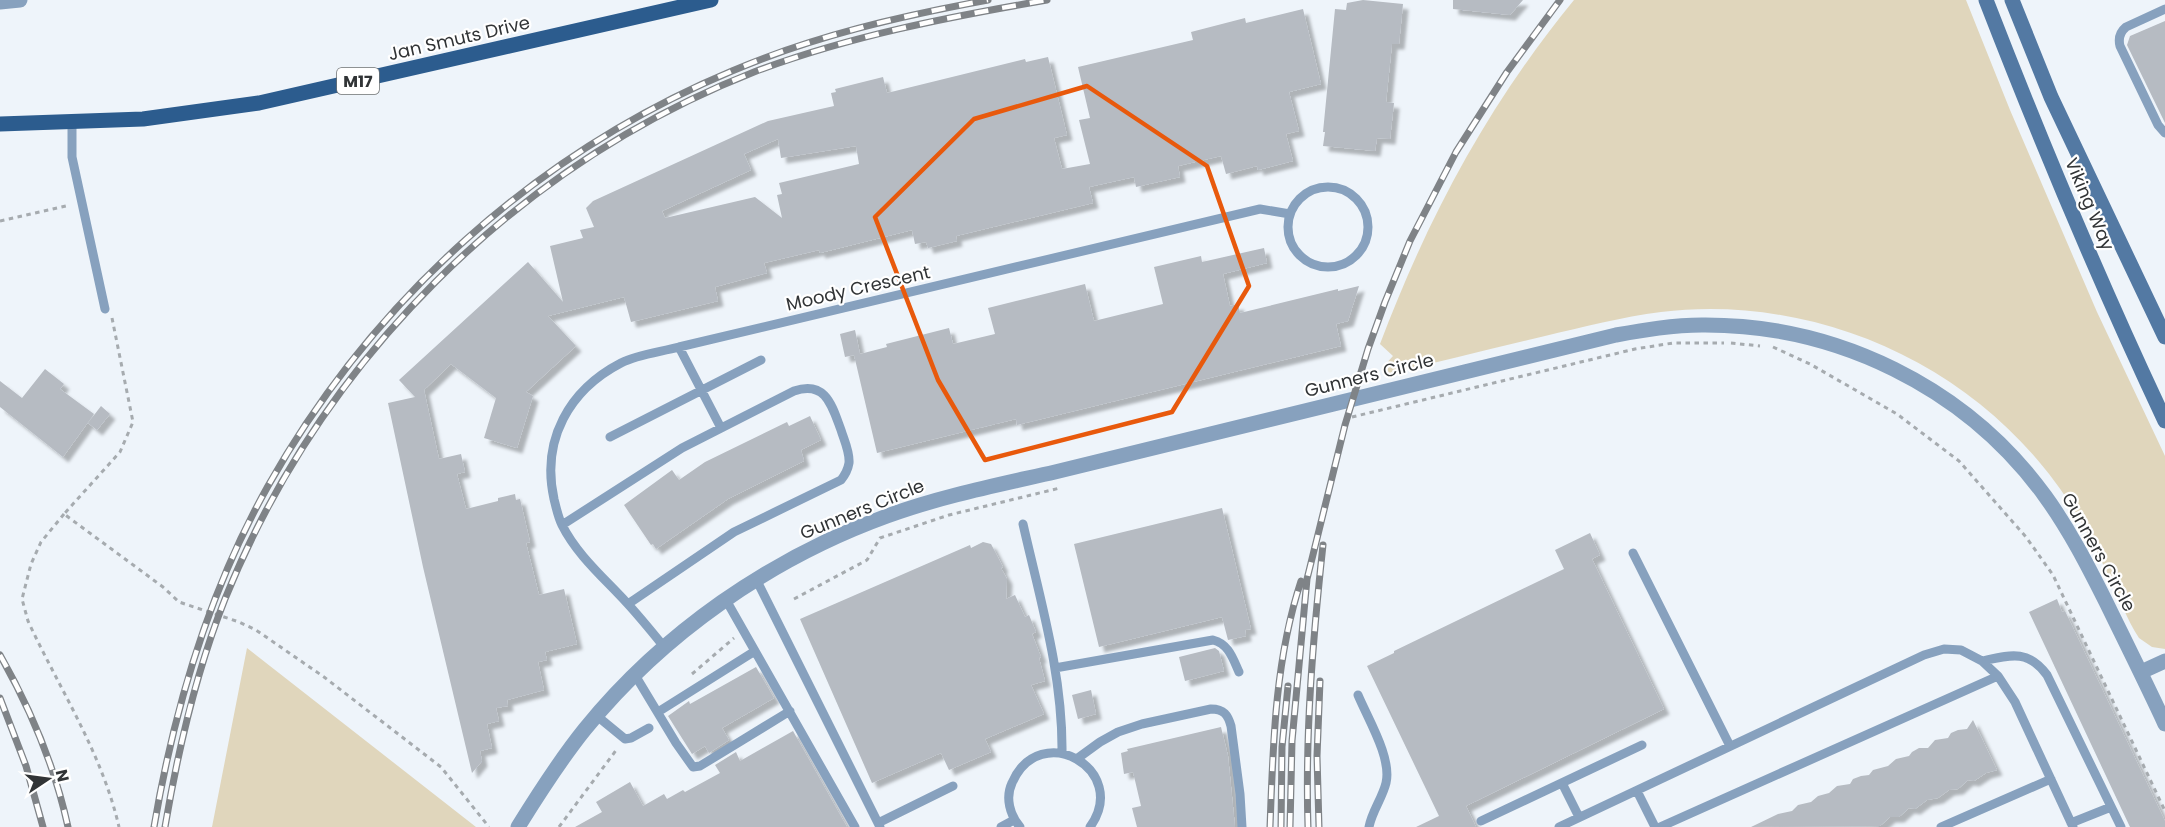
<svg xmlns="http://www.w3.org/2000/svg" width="2165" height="827" viewBox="0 0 2165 827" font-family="Poppins,sans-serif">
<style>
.green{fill:#e0d6bc}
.building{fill:#b6bbc2;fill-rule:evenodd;filter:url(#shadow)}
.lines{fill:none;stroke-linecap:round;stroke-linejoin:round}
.path{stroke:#a6abaf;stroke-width:3;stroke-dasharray:4.5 4.5;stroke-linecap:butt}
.lane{stroke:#87a1be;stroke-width:9}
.street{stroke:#87a1be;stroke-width:15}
.secondary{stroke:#5379a3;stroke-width:15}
.primary{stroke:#2c5c8e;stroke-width:15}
.rail-casing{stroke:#7f8387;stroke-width:7}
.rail{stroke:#fff;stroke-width:4.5;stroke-dasharray:14;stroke-linecap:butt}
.marked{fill:none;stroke:#e8590c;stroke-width:4.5;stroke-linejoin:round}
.labels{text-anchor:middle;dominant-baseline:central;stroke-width:4.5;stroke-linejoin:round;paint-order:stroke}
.shield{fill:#fff;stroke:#6f7172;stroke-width:1.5}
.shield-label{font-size:16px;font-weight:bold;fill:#313436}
.street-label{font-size:18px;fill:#313436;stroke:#fff}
</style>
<defs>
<filter id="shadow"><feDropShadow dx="5.5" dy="5.5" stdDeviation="1.5" flood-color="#0004"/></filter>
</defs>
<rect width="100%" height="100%" fill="#eef4fa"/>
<path class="green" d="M1574,0H1966L2010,110L2097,312L2165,456V649L2152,647L2139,638C2127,620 2119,597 2109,577C2094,544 2077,511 2055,482C1965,360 1811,294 1661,312C1622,317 1583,327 1545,336C1491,349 1438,362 1384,375L1383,367L1393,356L1380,344C1428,217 1488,105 1574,0Z
M247,648L476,827H212Z"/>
<path class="building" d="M1363,0L1403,4L1399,44H1392L1386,102L1394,103L1390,139L1377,138L1375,151L1323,146L1325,132H1323L1335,9L1346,10L1347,3Z
M1453,0H1523L1510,15L1453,9Z
M1303,9L1321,84L1289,92L1299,131L1286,134L1293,161L1258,170L1257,166L1226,174L1221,156L1178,166L1180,177L1136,187L1134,177L1089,187L1093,203L956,236L957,241L928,248L926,242L915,244L912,230L820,253L819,250L764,263L767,273L715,287L718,301L631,322L624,297L548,316L576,346L526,392L533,396L517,448L484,438L496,398L451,364L424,390L439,459L461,454L465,472L457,474L466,509L498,501V498L515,494L516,500L520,499L530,542L526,543L539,595L564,589L577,644L545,652L547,660L538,662L544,690L507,700L508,706L496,708L499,721L487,724L492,748L480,751L482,761L472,773L423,567L388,403L415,397L399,380L528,262L563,302L550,246L583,238L580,230L594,227L586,208L593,201L768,121L834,106L831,93L836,92L835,89L883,77L887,93L1025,59L1026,62L1048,57L1067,135L1054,138L1062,169L1090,164L1079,120L1090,118L1078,67L1193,40L1191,32L1245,18L1246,23ZM778,139L781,158L856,146L859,164L779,183L782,194L777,195L782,218L755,197L665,218L662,211L751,170L744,154Z
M2165,21V123L2127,45L2130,36Z
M1264,248L1267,263L1223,274L1230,306L1238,304L1240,313L1338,289V291L1359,286L1348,321L1336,324L1341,346L1017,425L1016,419L877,453L854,355L845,357L840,334L855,330L860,354L887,347L886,344L949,328L953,344L995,334L988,308L1085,284L1094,321L1163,304L1154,267L1201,256L1202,262Z
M45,369L64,384L60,389L94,414L63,457L0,407V381L22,398Z
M101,406L110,414L97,430L88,423Z
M810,416L821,440L801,450L804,461L728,499L656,549L653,544L651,545L624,505L672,470L679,480L705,462L787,422L789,426Z
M1222,508L1251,629L1245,630L1246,636L1228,640L1222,617L1099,647L1074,544Z
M1590,533L1600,555L1592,559L1664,709L1466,806L1476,827H1416L1439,816L1367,666L1394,653V651L1564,569L1555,550Z
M983,542L991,544L1003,567L1001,568L1007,579L1006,599L1015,595L1025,617L1029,615L1036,632L1032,634L1041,657L1039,658L1045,681L1031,685L1044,714L985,739L991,752L949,770L941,753L872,783L800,619L970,545L971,548Z
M2057,599L2062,612L2065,611L2165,821V827H2130L2029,612Z
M1215,648L1219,651L1224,671L1185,681L1179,657Z
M756,667L774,698L722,728L729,740L709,753L705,746L692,754L668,716L689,701L690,704Z
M1091,690L1096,714L1078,719L1072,695Z
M1973,720L1997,770L1986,773L1974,781L1968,780L1958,789L1949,790L1938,798L1927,800L1915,809L1909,808L1899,817H1890L1880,826L1751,827L1778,814L1792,811L1798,805L1811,802L1818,796L1829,793L1837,786L1850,784L1853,779L1861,776L1869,775L1873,770L1888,766L1896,759L1909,756L1912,752L1919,748H1928L1935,740L1948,738L1951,733L1958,730L1967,729Z
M1221,727L1228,756L1235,827H1137L1132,808L1141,806L1133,772L1124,774L1121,753L1128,751L1127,749Z
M793,731L847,827H575L602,812L596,802L630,782L643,806L664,794L667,799L683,790L685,792L720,773L715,765L736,752L740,761Z"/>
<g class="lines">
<path class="path" d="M0,221L70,205
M112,318L133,422L120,452L64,514L163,587L179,602L239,622L256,630L324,677L441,767L489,827
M1731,343L1760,346
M1773,347L1810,364L1897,414L1959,461L2026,537L2053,575L2165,811
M1352,417L1635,349L1673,343H1724
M64,514L41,542L31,564L22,599L28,621C60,690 102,753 119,827
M794,599L867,560L880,538L949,515L1060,488
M692,674L734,638
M559,827L617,749"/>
<path class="lane" d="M2165,9L2126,27C2120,32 2118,38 2120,46L2158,125L2165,133
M72,123V157L105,309
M1288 227a40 40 0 1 1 80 0a40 40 0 1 1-80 0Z
M679,347L721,428
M610,437L761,360
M1023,524C1040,599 1063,675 1062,753
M562,525L682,448L794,391C826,380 832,406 841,430C844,440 850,452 849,463C848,469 845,475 841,480L734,532L628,604
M1633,553L1730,746
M756,579L880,827
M726,600L855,827
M665,648C652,632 640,617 626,602C604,578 577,555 562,525C558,517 556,507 554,499C541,440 569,390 621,363C638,354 661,352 679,347L1260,209L1290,214
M1982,661C2010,655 2028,649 2047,675L2121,827
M1055,668L1213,640C1229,644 1233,659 1239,672
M635,675L676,743L693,767L700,766L790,711
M1358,695C1368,719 1392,758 1386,783C1382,799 1372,811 1369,827
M658,712L755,651
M597,716L625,739L631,738L649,728
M1078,758L1100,742L1118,732L1142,724L1211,709C1224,709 1228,715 1231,726L1240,794L1242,827
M1562,783L1579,817
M1637,791L1655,827
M1481,821L1642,745
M878,823L953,786
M2071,823L2111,807
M1001,827L1014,820
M1020,827C1010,815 1005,798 1012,783C1040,718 1131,770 1090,827
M1559,827L1924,655L1944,649L1961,650L1982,661L1998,676L2015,702L2073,827
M1660,827L1998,676
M1941,827L2051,779"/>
<path class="street" d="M0,2L20,0
M2141,672L2165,661
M518,827C539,793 560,760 585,729C663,633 771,558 887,516C942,496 998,485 1055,472L1616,335C1644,330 1673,325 1702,325C1836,324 1966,387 2045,496C2069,529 2088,566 2106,602C2126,643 2146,683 2165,724"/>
<path class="secondary" d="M1986,0C2041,142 2100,283 2165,421
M2012,0L2051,97L2165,337"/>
<path class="primary" d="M0,124L143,119L259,103L711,0"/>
<g class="rail-casing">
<path id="rail" d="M0,655C30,708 55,767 68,827
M0,698L26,766L43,827
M154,827C174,709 209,591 268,486C372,301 536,153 732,71C814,36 900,16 988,0
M165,827C178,750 196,672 225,599C321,361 515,166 754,72C849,36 948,17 1047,0
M1270,827C1273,744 1275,660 1301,581
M1281,827L1282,747L1288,686
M1290,827L1292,741L1307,579L1345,425L1368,349L1385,302L1410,241L1456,152L1507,72L1560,0
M1308,827C1305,733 1313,638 1323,545
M1319,827L1317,756L1320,681"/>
</g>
<use href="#rail" class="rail"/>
</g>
<path class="marked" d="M1087,86L1207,166L1249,286L1172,412L985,460L938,380L875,217L974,119Z"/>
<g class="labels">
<rect class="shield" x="337" y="68" width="42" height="26" rx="4.5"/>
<g class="shield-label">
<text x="358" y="81">M17</text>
</g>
<g class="street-label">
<text transform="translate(459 38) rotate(-13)">Jan Smuts Drive</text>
<text transform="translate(2090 204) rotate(67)">Viking Way</text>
<text transform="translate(858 288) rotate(-13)">Moody Crescent</text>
<text transform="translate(1369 375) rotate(-14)">Gunners Circle</text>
<text transform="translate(862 509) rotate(-22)">Gunners Circle</text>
<text transform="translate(2099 552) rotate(61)">Gunners Circle</text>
</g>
</g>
<g transform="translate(48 779) rotate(77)" stroke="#ffffff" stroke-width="4.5" paint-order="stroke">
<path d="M0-4.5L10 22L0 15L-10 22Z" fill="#313436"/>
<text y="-9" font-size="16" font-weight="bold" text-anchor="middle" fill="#313436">N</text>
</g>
</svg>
